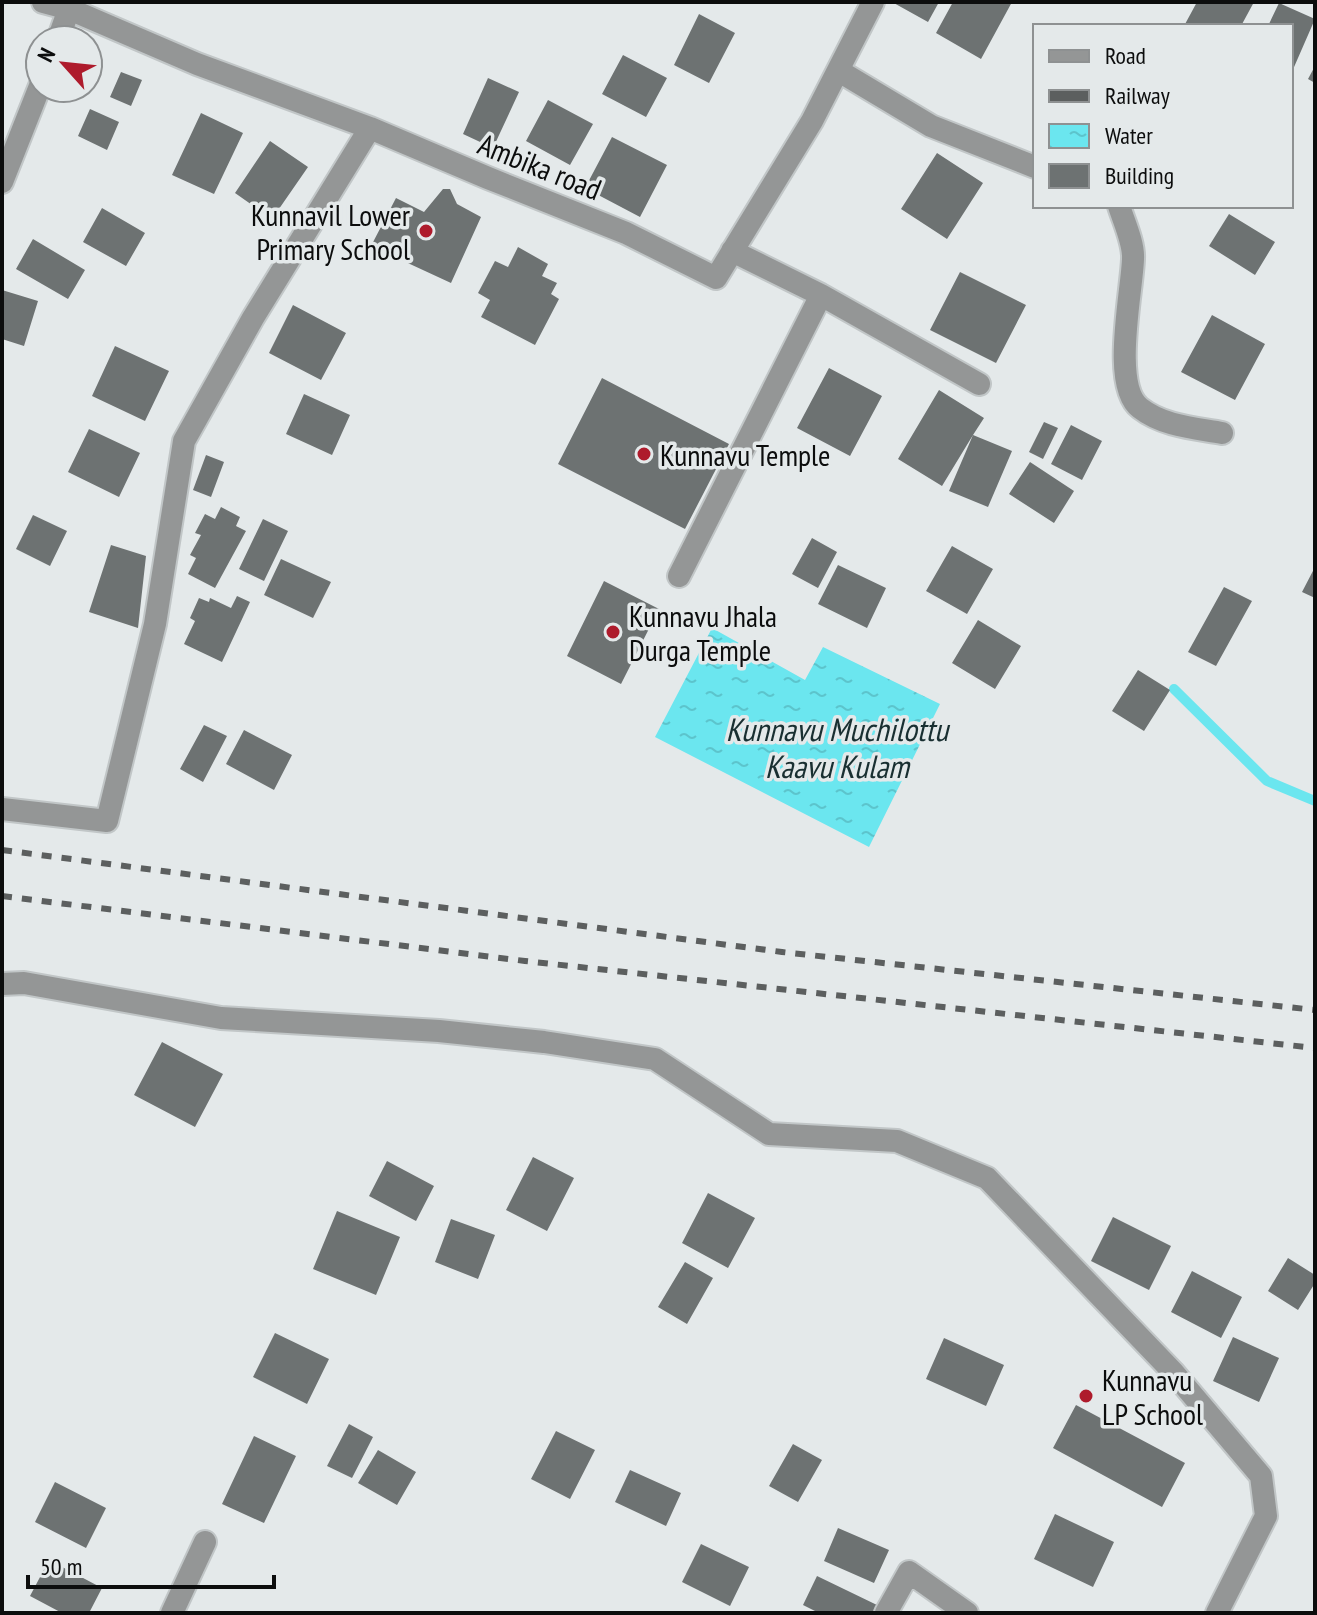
<svg xmlns="http://www.w3.org/2000/svg" width="1317" height="1615" viewBox="0 0 1317 1615" font-family="'PT Sans Narrow',sans-serif">
<style>
.water{fill:url(#water-ripples)}
.lines{fill:none;stroke-linecap:round;stroke-linejoin:round}
.stream{stroke:#6be6ef;stroke-width:10}
.building{fill:#6d7272}
.minor-casing{stroke:#c1c6c7;stroke-width:26}
.minor{stroke:#949696;stroke-width:22}
.rail{stroke:#5c5f5f;stroke-width:6;stroke-dasharray:10 10;stroke-linecap:butt}
.poi-dot{fill:#ae1b2c;stroke:#e4e9ea;stroke-width:3}
.labels{text-anchor:middle;dominant-baseline:central;stroke-width:7;stroke-linejoin:round;paint-order:stroke}
.street-label{font-size:30px;fill:#0c0d0d;stroke:#e4e9ea}
.poi-label{font-size:30px;fill:#0c0d0d;stroke:#e4e9ea;text-anchor:start}
.water-label{font-size:32px;font-style:italic;fill:#192f31;stroke:#e4e9ea}
</style>
<defs>
<pattern id="water-ripples" width="26" height="14" patternUnits="userSpaceOnUse" patternTransform="scale(2)"><rect width="26" height="14" fill="#6be6ef"/><path d="M2 4q2-2 4 0t4 0M15 11q2-2 4 0t4 0" fill="none" stroke="#5cc4cc"/></pattern>
</defs>
<rect width="100%" height="100%" fill="#e4e9ea"/>
<path class="water" d="M712,628L805,680L823,647L940,704L869,847L655,737Z"/>
<g class="lines">
<path class="stream" d="M1174,689L1267,781L1315,801"/>
</g>
<path class="building" d="M892,2H939L928,22Z
M953,2H1012L981,59L936,33Z
M1197,2H1254L1241,26H1184Z
M1279,3L1315,19L1291,74V26H1268Z
M699,14L735,33L709,83L674,65Z
M623,55L667,78L646,117L602,94Z
M1315,66V83L1308,79Z
M121,72L142,80L131,106L110,97Z
M488,78L519,92L493,148L463,134Z
M548,100L593,124L570,165L526,141Z
M90,109L119,122L107,150L78,136Z
M201,113L243,133L214,194L172,175Z
M612,137L667,165L640,217L585,188Z
M270,141L308,167L272,219L235,193Z
M937,153L983,183L947,239L901,209Z
M443,189H450L457,204L481,217L451,283L371,246L396,198L424,212Z
M102,208L145,233L126,266L83,242Z
M1229,214L1275,242L1255,275L1209,246Z
M33,239L85,270L68,299L16,269Z
M518,247L548,264L542,276L557,283L551,294L559,299L535,345L481,317L490,300L478,293L495,261L508,267Z
M960,272L1026,305L996,363L930,330Z
M2,290L38,301L24,346L2,339Z
M293,305L346,333L321,380L269,353Z
M1212,315L1265,344L1235,400L1181,372Z
M115,346L169,371L145,421L92,396Z
M829,368L882,396L850,456L797,428Z
M602,378L729,444L685,529L558,464Z
M939,390L984,418L973,435L1012,451L988,507L949,491L973,435L942,486L898,459Z
M304,394L350,415L332,455L286,434Z
M1044,422L1058,428L1043,459L1029,452Z
M1071,425L1102,441L1082,480L1051,464Z
M89,429L140,453L119,497L68,472Z
M206,455L224,462L211,497L193,490Z
M1030,462L1074,491L1054,523L1009,494Z
M221,507L240,517L236,526L246,531L215,588L188,574L196,558L190,555L201,535L195,533L205,514L215,519Z
M33,515L67,531L50,566L16,549Z
M263,519L288,531L264,581L239,569Z
M812,538L837,552L818,588L792,574Z
M111,545L146,556L138,628L89,612Z
M952,546L993,569L967,614L926,591Z
M281,559L331,582L313,618L264,595Z
M838,565L886,588L867,628L818,604Z
M1315,567V598L1302,592Z
M604,581L659,609L621,684L567,656Z
M1224,587L1252,601L1216,666L1188,652Z
M237,596L250,602L222,662L184,644L195,621L190,618L199,598L209,602L210,598L231,608Z
M978,620L1021,646L995,689L952,663Z
M1138,670L1170,690L1144,731L1112,711Z
M204,725L227,736L203,782L180,769Z
M244,730L292,755L274,790L226,764Z
M162,1042L223,1074L195,1127L134,1095Z
M533,1157L574,1178L547,1231L506,1210Z
M387,1161L434,1186L416,1221L369,1196Z
M708,1193L755,1218L728,1268L682,1243Z
M337,1211L400,1237L376,1295L313,1269Z
M1113,1217L1171,1246L1149,1290L1091,1261Z
M451,1219L495,1235L478,1279L435,1262Z
M1288,1258L1315,1275V1283L1298,1310L1268,1291Z
M685,1262L713,1278L687,1324L658,1307Z
M1192,1271L1242,1297L1221,1338L1171,1312Z
M275,1333L329,1359L307,1404L253,1377Z
M1233,1337L1279,1358L1259,1402L1213,1381Z
M944,1338L1004,1365L986,1406L926,1379Z
M1076,1405L1185,1463L1162,1507L1053,1448Z
M349,1424L373,1437L352,1478L327,1466Z
M556,1431L595,1450L570,1499L531,1479Z
M254,1436L296,1456L264,1523L222,1504Z
M793,1444L822,1460L798,1502L769,1486Z
M378,1450L416,1472L397,1505L358,1483Z
M630,1470L681,1493L666,1526L615,1502Z
M55,1482L106,1508L86,1548L35,1522Z
M1055,1514L1114,1542L1093,1587L1034,1559Z
M838,1528L889,1550L874,1583L824,1561Z
M701,1544L749,1567L730,1606L682,1582Z
M49,1560L102,1588L89,1613H62L30,1596Z
M817,1576L877,1605L873,1613H819L803,1605Z"/>
<g class="lines">
<g class="minor-casing">
<path id="minor" d="M43,2L69,9L197,64L370,128L488,178L626,233L716,278L812,121L873,2
M58,40L69,9
M839,71L931,126L1035,167
M2,182L40,86
M1119,206C1124,222 1134,243 1133,259C1132,292 1111,386 1140,408C1163,426 1194,428 1222,433
M821,295L979,384
M679,576L821,295L732,251
M2,809L107,821L155,624L184,441L253,318L370,128
M2,984L24,983L221,1018L439,1031L544,1042L655,1059L769,1134L897,1141L987,1178L1173,1372L1261,1476L1266,1516L1217,1613
M172,1613L205,1542
M886,1613L909,1572L967,1613"/>
</g>
<use href="#minor" class="minor"/>
<path class="rail" d="M2,850L782,952L1315,1010
M2,896L525,961L1315,1048"/>
</g>
<g class="poi-dot">
<circle cx="426" cy="231" r="8"/>
<circle cx="644" cy="454" r="8"/>
<circle cx="613" cy="632" r="8"/>
<circle cx="1086" cy="1396" r="8"/>
</g>
<g class="labels">
<g class="street-label">
<text transform="translate(540 166) rotate(22)">Ambika road</text>
</g>
<g class="poi-label">
<text x="410" y="214" text-anchor="end">Kunnavil Lower<tspan x="410" dy="34">Primary School</tspan></text>
<text x="660" y="454">Kunnavu Temple</text>
<text x="629" y="615">Kunnavu Jhala<tspan x="629" dy="34">Durga Temple</tspan></text>
<text x="1102" y="1379">Kunnavu<tspan x="1102" dy="34">LP School</tspan></text>
</g>
<g class="water-label">
<text x="837" y="729">Kunnavu Muchilottu<tspan x="837" dy="37">Kaavu Kulam</tspan></text>
</g>
</g>
<rect width="1317" height="1615" fill="none" stroke="#0c0d0d" stroke-width="8"/>
<rect x="1033" y="24" width="260" height="184" fill="#e4e9ea" stroke="#8e9192" stroke-width="2"/>
<rect x="1049" y="50" width="40" height="12" fill="#949696" stroke="#8e9192" stroke-width="2"/>
<text x="1105" y="64" font-size="24" fill="#0c0d0d">Road</text>
<rect x="1049" y="90" width="40" height="12" fill="#5c5f5f" stroke="#8e9192" stroke-width="2"/>
<text x="1105" y="104" font-size="24" fill="#0c0d0d">Railway</text>
<rect x="1049" y="124" width="40" height="24" fill="url(#water-ripples)" stroke="#8e9192" stroke-width="2"/>
<text x="1105" y="144" font-size="24" fill="#0c0d0d">Water</text>
<rect x="1049" y="164" width="40" height="24" fill="#6d7272" stroke="#8e9192" stroke-width="2"/>
<text x="1105" y="184" font-size="24" fill="#0c0d0d">Building</text>
<g transform="translate(64 64) rotate(297)"><circle r="38" fill="#e4e9ea" stroke="#8e9192" stroke-width="2"/>
<path d="M0-6L14 30L0 20L-14 30Z" fill="#ae1b2c"/>
<text y="-12" font-size="22" font-weight="bold" text-anchor="middle" fill="#0c0d0d">N</text>
</g>
<path d="M28 1575v12h246v-12" fill="none" stroke="#0c0d0d" stroke-width="4"/>
<text x="40" y="1575" font-size="24" fill="#0c0d0d" stroke="#e4e9ea" stroke-width="6" paint-order="stroke">50 m</text>
</svg>
